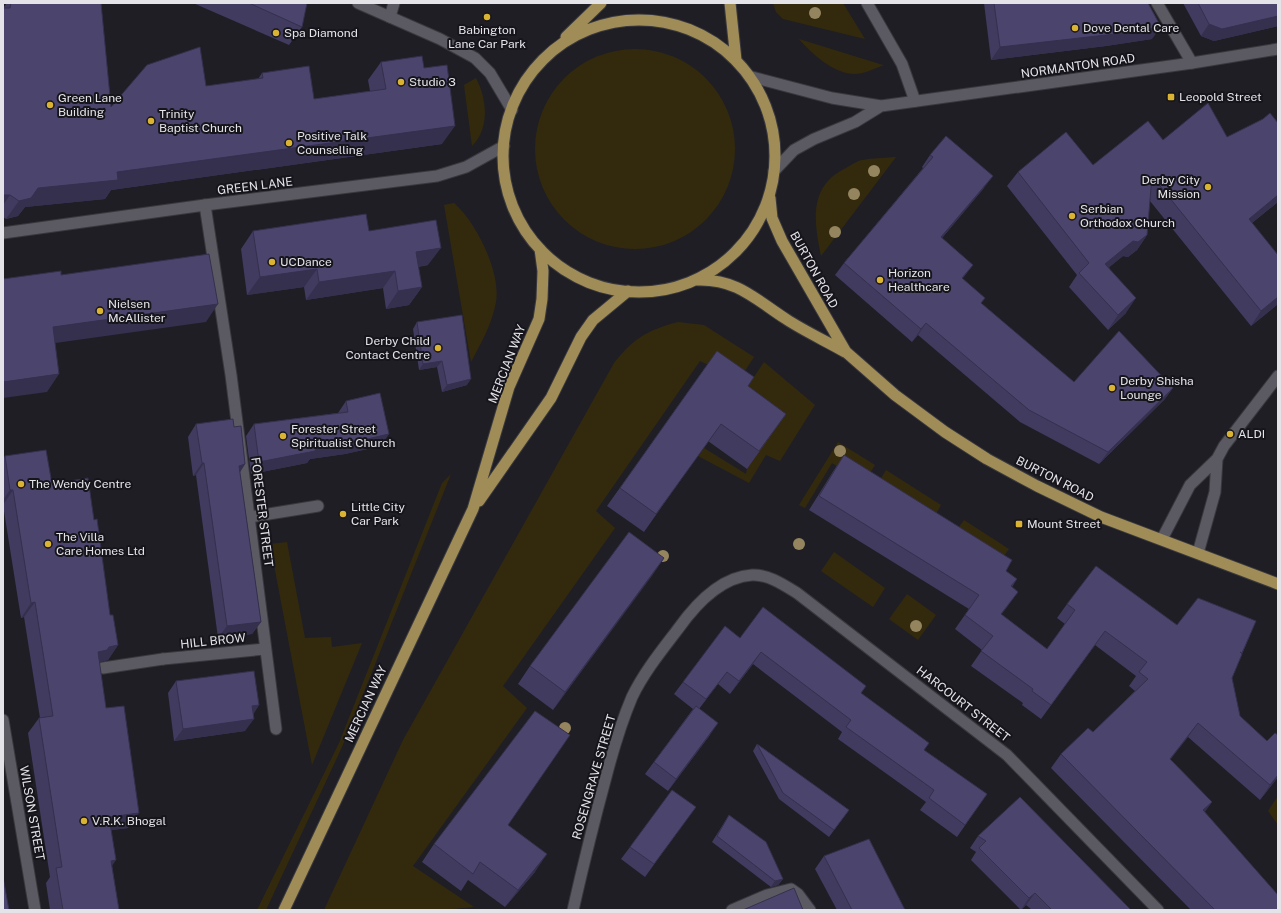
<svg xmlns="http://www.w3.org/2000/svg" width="1281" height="913" viewBox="0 0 1281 913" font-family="'Public Sans',sans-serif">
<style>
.green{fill:#332a0e}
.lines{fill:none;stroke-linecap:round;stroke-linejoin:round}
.service-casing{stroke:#39383e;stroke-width:13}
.minor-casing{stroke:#39383e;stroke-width:13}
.tertiary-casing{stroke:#39383e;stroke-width:13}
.primary-casing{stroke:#39383e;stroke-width:13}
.service{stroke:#5b5a62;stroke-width:11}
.minor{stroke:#5b5a62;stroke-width:11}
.tertiary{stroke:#5b5a62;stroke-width:11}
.primary{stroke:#9f8c56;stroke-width:11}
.tree{fill:#94855f}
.wall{fill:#403b5f}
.shaded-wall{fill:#34304d}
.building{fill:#4b456e;stroke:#34304d}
.poi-dot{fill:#dab333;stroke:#16151b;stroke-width:1.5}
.labels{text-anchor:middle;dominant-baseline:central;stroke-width:4;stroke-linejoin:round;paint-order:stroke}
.poi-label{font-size:12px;fill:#e4e3e8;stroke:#16151b;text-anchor:start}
.street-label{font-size:12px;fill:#e4e3e8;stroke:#16151b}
</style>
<rect width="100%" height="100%" fill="#1f1e25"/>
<path class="green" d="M773,3H843L865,39L783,19L776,12Z
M799,39L883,65H884C874,69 864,74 853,74C833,73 811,53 799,39Z
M535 149a100 100 0 1 1 200 0a100 100 0 1 1-200 0Z
M476,78C487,99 490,128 472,146L464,85Z
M896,157L821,256C814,222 808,186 846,168C851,165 857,161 862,160C873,158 885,158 896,157Z
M454,203C476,222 501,272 496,302C492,324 481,343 471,362L444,205Z
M678,322L704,325L754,357L739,380L700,361L596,511L615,528L503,686L527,708L413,866L474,907L443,910H324L403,740L614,363C633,339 647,330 678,322Z
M764,362L815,405L780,461L766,455L749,483L698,456L704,448L746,474L747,469L736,404Z
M838,442L875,465L864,483L832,463L805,508L799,505Z
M886,470L941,505L932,521L876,486Z
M451,474L342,747L266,910H257L339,743L442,483Z
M964,520L1009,549L999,563L954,534Z
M287,542L305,638L331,637L332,647L362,643L312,765L270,544Z
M834,552L885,588L873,607L821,571Z
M907,594L936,615L918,640L889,619Z
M1278,796V825L1268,811Z"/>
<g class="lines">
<g class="service-casing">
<path id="service" d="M390,17L394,3
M250,517L318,506
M1162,539L1190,485L1217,459L1224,446L1278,376
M1198,553L1215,492L1217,459
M103,668L163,659
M732,910L767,895L791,889L798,894L810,910"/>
</g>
<g class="minor-casing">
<path id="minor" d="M867,3L902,64L915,101
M1157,3L1192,63
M205,205L231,375L276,729
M163,659L265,649
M3,720L35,910
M573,910C583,866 594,821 606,777C613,750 621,723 632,697C644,672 662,650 678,629C695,605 721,577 752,575C768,574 784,585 797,593L1007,755L1158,910"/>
</g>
<g class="tertiary-casing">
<path id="tertiary" d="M358,3L440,39L475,58L490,73L512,110
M752,77L832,98L881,106L1192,63L1278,49
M774,171L794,150L814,139L855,122L881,106
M3,233L205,205L437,176L466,167L504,146"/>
</g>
<g class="primary-casing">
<path id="primary" d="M730,3L736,60
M503 156a136 136 0 1 1 272 0a136 136 0 1 1-272 0Z
M566,37L601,3
M770,198L772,218L782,241L846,352L895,395L945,432L987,459L1037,486L1101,517L1278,584
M698,280C737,279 755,299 786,319C804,331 826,341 845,352
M479,501L551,398L581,337L593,320L628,291
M284,910L473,509L509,387L539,319L542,299L543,271L540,249"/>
</g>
<use href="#service" class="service"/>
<use href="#minor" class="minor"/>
<use href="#tertiary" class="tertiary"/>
<use href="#primary" class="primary"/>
</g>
<g class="tree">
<circle cx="815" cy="13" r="6"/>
<circle cx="874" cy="171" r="6"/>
<circle cx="854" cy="194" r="6"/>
<circle cx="835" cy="232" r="6"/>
<circle cx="840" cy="451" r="6"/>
<circle cx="799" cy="544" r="6"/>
<circle cx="663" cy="556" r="6"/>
<circle cx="916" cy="626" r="6"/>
<circle cx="565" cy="728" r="6"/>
</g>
<path class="wall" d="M7,3H101L111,107L206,86L258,79L262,73L314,99L370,91L368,80L381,62L424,68L442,144L111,190L105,199L25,207L18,216L6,219L3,217V8Z
M193,3H307L302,27L289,45Z
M984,3H1148L1152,39L1106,46L991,60Z
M1183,3H1278V26L1214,41L1201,36Z
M1278,123V202L1252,223L1278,304L1251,326L1150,201L1147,235L1137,250L1128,257L1123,256L1109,267L1126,313L1108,330L1069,287L1077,275L1007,186L1018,172L1093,165L1163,140L1227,137Z
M930,155L984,188L942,238L963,279L981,303L1074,382L1173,388L1164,400L1099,464L1020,422L918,335L912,342L835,275L844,263L923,168L922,167Z
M253,231H369L428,265L418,267L422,287L409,305L386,309L383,288L306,300L304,287L247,295L241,249Z
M417,322L467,385L442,392L437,367L419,370L413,329Z
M717,351L748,386L786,414L747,469L708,441L644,532L607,506Z
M346,401L381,446L345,454L310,459L307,463L251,474L246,436L254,424L338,413Z
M196,424L234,427L245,464L240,472L261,622L252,634L218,638L196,475L193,476L188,437Z
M844,455L1017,579L1012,587L1018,592L1001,614L1047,649L1065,624L1057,618L1067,604L1177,625L1256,621L1232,678L1240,716L1278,777L1260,800L1188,737L1170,759L1212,802L1204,812L1278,910H1191L1051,768L1061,754L1093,732L1135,691L1129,686L1136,676L1095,645L1041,719L1022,705L1023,703L971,666L982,650L955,629L969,609L809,510L834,470Z
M5,456L52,484L94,520L110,615L118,645L108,660L99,662L106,708L128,828L111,830L112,866L119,910H50L46,883L50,877L28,733L39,718H40L24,617L21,618L3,505V459Z
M664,558L553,710L518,684L530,666Z
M740,638L861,693L924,750L987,794L957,837L920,810L926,802L838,739L842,732L753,664L730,694L718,684L699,709L710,735L668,791L645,774L693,709L674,694L683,682Z
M176,681L259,705L253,714L245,731L174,741L168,693Z
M757,744L849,810L829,837L779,799L753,751Z
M729,815L783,879L778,885L771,887L712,842Z
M687,819L645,877L621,859L630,847Z
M978,836L1131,910H1032L1026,905L1021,910L971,860L976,852L970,848Z
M434,844L535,872L505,907L468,880L461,891L422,862Z
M824,856L905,910H837L815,869Z"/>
<path class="shaded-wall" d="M1278,16V26L1214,41L1201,36L1209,24Z
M1161,27L1152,39L1106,46L991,60L1000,47Z
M455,126L442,144L111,190L105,199L25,207L18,216L6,219L19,201L38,188L117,172Z
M993,176L984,188L932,250L941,237Z
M3,195H10L3,205Z
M1278,195V202L1239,233L1249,219Z
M1147,235L1137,250L1128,257L1123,256L1095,279L1105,264L1133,241Z
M441,248L428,265L404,269L416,252Z
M973,265L964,277L953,290L962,278Z
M317,269L304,287L247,295L260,277Z
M395,271L383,288L306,300L319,282Z
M422,287L409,305L386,309L398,291Z
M1278,297V304L1251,326L1261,311Z
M1136,298L1126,313L1108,330L1118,315Z
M218,304L206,322L41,345L53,327Z
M926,323L918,335L912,342L921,329Z
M442,361L437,367L419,370L423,364Z
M59,374L47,392L3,398V382Z
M471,379L467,385L442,392L447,385Z
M1173,388L1164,400L1099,464L1108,452Z
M389,434L381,446L345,454L310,459L307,463L251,474L259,462L317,447Z
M202,463H204L196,475L193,476Z
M245,464L237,477L239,466Z
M10,490H13L3,505V500Z
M664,558L652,576L553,710L565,692Z
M1018,592L1008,606L991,628L1001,614Z
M35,602L24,617L21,618L31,603Z
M261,622L252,634L218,638L227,626Z
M118,645L108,660L99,662L98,652L109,647Z
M761,652L753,664L730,694L739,681Z
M259,705L251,718L252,706Z
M254,719L245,731L174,741L183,729Z
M718,723L710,735L668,791L676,779Z
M1198,723L1188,737L1160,773L1170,759Z
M1278,775V777L1260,800L1270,785Z
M1212,802L1202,816L1203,810Z
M139,813L128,828L99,832L109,817Z
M547,854L535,872L505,907L518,890Z
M116,860L106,875L111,861Z
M783,879L778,885L771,887L775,881Z
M1035,893L1026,905L1021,910L1029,898Z"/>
<path class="building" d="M11,3H101L111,107L147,65L200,47L206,86L263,78L262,73L309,66L314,99L386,89L381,62L422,56L424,68L447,65L455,126L117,172L118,180L38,188L31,198L19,201L10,195H3V8H10Z
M249,3H307L302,27Z
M994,3H1148L1161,27L1115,34L1000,47Z
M1198,3H1278V16L1222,29L1209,24Z
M1208,103L1227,137L1263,119L1270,113L1278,123V195L1249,219L1278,255V297L1261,311L1152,176L1147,235L1138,242L1133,241L1105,264L1136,298L1118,315L1079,273L1089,263L1018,172L1066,132L1093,165L1148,121L1163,140Z
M946,136L993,176L941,237L973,265L962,278L985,298L981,303L1074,382L1119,331L1173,388L1108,452L1029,410L926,323L921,329L844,263L933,157L930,155Z
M366,214L369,231L436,220L441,248L416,252L422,287L398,291L395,271L319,282L317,269L260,277L253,231Z
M209,254L218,304L53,327L59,374L3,382V279L61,271V275Z
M462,315L471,379L447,385L442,361L423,364L417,322Z
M717,351L754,377L748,386L786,414L759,451L721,424L656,514L620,488Z
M380,393L389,434L354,442L317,447L315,451L259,462L254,424L348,412L346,401Z
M233,419L234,427L241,426L245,464L239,466L261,622L227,626L204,463H202L196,424Z
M46,450L52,484L88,478L94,520L97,519L110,615H113L118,645L109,647L107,650L98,652L106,708L124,706L139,813L109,817L116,860L111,861L119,910H63L56,868L62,867L39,718L53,716L35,602L31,603L13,490H10L5,456Z
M844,455L1012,560L1006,571L1017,579L1011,586L1018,592L1001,614L1047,649L1075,610L1067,604L1096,566L1177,625L1198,598L1256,621L1242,653L1240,652L1242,654L1232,678L1240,716L1267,741L1275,733L1278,735V775L1270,785L1198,723L1170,759L1212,802L1203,810L1278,895V910H1215L1061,754L1088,728L1093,732L1148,679L1139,672L1147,662L1105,631L1051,705L1032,691L1033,689L981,651L993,636L965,615L979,595L819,496Z
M629,532L664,558L565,692L530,666Z
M763,607L866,686L861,693L929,743L924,750L987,794L965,825L929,798L934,790L846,727L851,720L761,652L739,681L727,672L706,699L683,682L725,626L740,638Z
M254,671L259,705L252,706L254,719L183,729L176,681Z
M696,706L718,723L676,779L654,762Z
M535,711L570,735L508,825L547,854L518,890L480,862L473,874L434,844Z
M757,744L849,810L834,830L783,793Z
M672,790L696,807L654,864L630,847Z
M1020,797L1131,910H1052L1035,893L1029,898L979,848L986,841L978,836Z
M729,815L766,842L783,879L775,881L717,836Z
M869,839L905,910H852L824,856Z
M3,877L9,910H3Z
M794,888L803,910H743Z"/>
<g class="poi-dot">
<circle cx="487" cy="17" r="4"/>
<circle cx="1075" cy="28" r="4"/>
<circle cx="276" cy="33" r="4"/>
<circle cx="401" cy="82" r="4"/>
<rect x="1167" y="93" width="8" height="8" rx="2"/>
<circle cx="50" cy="105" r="4"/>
<circle cx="151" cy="121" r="4"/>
<circle cx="289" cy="143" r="4"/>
<circle cx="1208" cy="187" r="4"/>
<circle cx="1072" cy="216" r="4"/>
<circle cx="272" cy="262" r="4"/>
<circle cx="880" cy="280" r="4"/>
<circle cx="100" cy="311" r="4"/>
<circle cx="438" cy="348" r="4"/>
<circle cx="1112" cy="388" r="4"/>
<circle cx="1230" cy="434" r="4"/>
<circle cx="283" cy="436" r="4"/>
<circle cx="21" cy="484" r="4"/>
<circle cx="343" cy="514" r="4"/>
<rect x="1015" y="520" width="8" height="8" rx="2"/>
<circle cx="48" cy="544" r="4"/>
<circle cx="84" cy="821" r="4"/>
</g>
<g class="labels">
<g class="poi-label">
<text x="1083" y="28">Dove Dental Care</text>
<text x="487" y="30" text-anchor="middle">Babington<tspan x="487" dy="14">Lane Car Park</tspan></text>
<text x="284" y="33">Spa Diamond</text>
<text x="409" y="82">Studio 3</text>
<text x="1179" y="97">Leopold Street</text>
<text x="58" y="98">Green Lane<tspan x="58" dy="14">Building</tspan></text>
<text x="159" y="114">Trinity<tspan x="159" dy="14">Baptist Church</tspan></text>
<text x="297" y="136">Positive Talk<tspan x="297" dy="14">Counselling</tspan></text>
<text x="1200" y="180" text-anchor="end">Derby City<tspan x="1200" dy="14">Mission</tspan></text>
<text x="1080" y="209">Serbian<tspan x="1080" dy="14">Orthodox Church</tspan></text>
<text x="280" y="262">UCDance</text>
<text x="888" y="273">Horizon<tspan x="888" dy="14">Healthcare</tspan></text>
<text x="108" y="304">Nielsen<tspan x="108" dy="14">McAllister</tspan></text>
<text x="430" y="341" text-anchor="end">Derby Child<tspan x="430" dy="14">Contact Centre</tspan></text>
<text x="1120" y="381">Derby Shisha<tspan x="1120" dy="14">Lounge</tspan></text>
<text x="291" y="429">Forester Street<tspan x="291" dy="14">Spiritualist Church</tspan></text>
<text x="1238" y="434">ALDI</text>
<text x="29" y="484">The Wendy Centre</text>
<text x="351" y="507">Little City<tspan x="351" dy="14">Car Park</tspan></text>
<text x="1027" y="524">Mount Street</text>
<text x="56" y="537">The Villa<tspan x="56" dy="14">Care Homes Ltd</tspan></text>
<text x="92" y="821">V.R.K. Bhogal</text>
</g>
<g class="street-label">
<text transform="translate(1078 66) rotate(-8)">NORMANTON ROAD</text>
<text transform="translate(255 186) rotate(-7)">GREEN LANE</text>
<text transform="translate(814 270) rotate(61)">BURTON ROAD</text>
<text transform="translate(507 364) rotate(-69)">MERCIAN WAY</text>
<text transform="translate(1055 479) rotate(27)">BURTON ROAD</text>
<text transform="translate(262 512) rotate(83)">FORESTER STREET</text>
<text transform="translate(213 641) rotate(-6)">HILL BROW</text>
<text transform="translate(366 704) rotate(-65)">MERCIAN WAY</text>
<text transform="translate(963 704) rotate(38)">HARCOURT STREET</text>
<text transform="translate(594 777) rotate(-74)">ROSENGRAVE STREET</text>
<text transform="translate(32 813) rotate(80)">WILSON STREET</text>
</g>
</g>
<rect width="1281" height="913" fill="none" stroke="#e4e3e8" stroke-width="8"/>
</svg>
